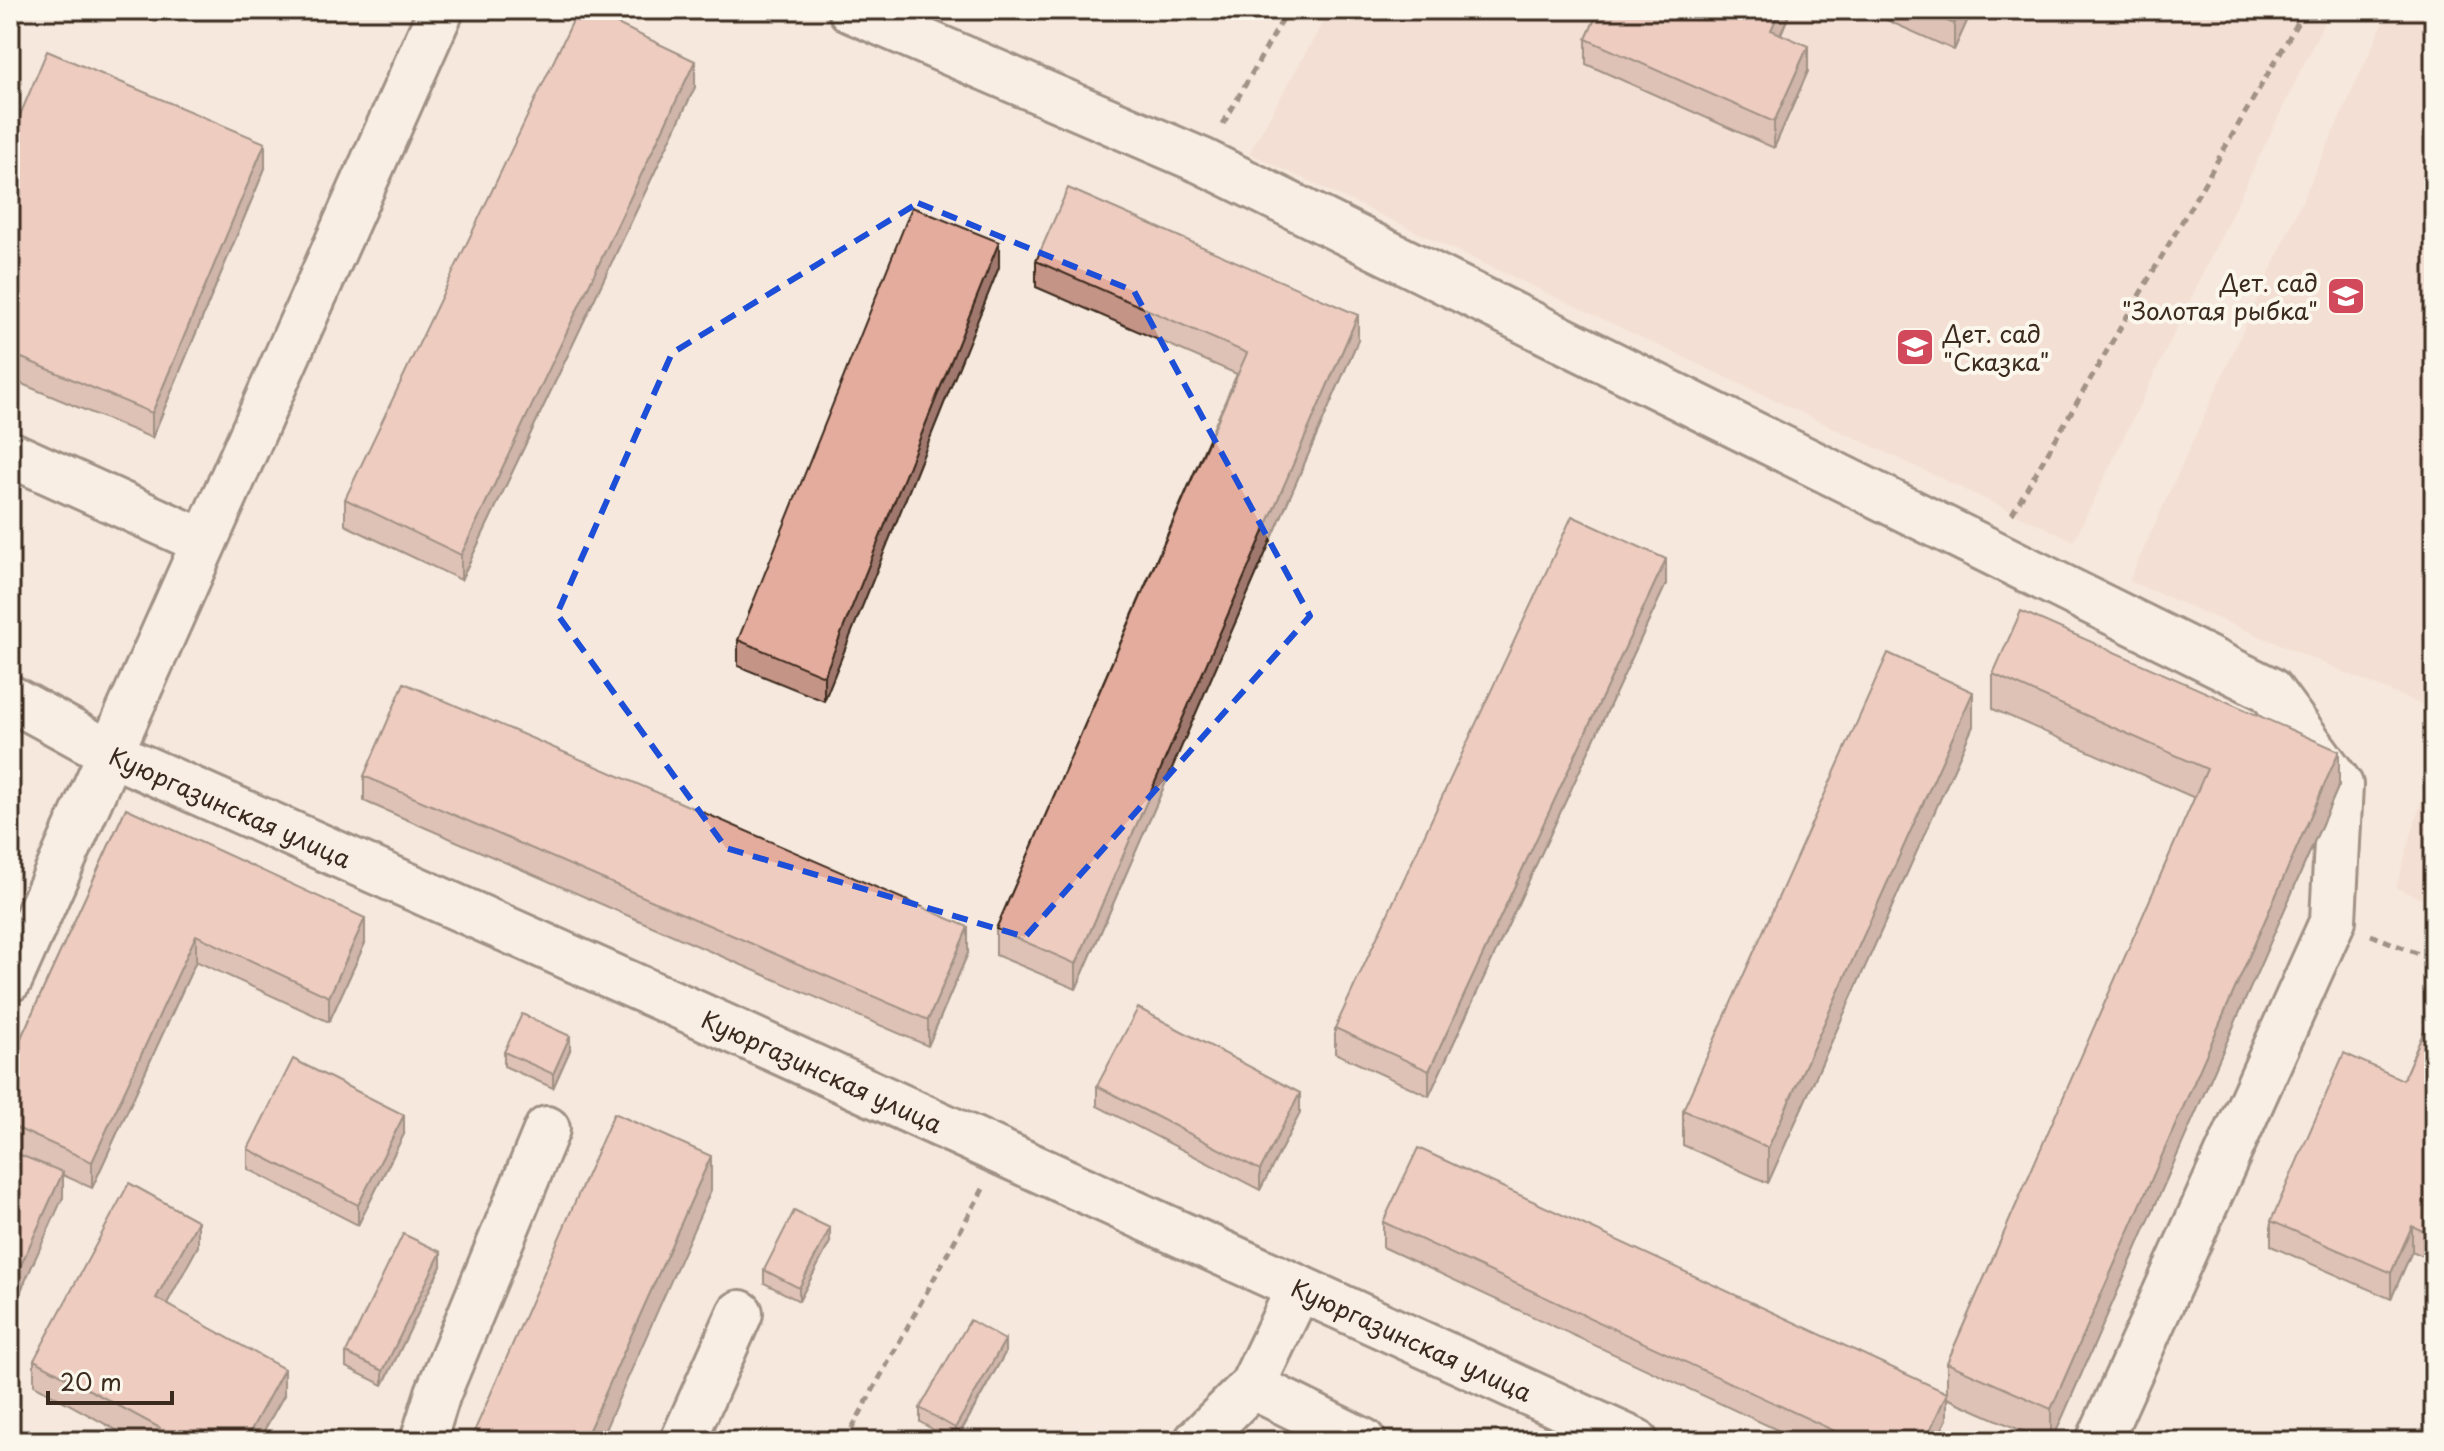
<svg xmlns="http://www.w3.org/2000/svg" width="2444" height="1451" viewBox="0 0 2444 1451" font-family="'Playpen Sans',sans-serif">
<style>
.built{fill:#f1d6c9}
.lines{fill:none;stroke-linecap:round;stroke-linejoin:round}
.minor-casing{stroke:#3b2a1e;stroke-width:50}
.path{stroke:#3b2a1e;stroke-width:5;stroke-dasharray:8 6;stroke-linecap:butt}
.minor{stroke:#fbf7ec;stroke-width:44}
.wall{fill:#c49487;stroke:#3b2a1e;stroke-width:2}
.shaded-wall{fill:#a0786e;stroke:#3b2a1e;stroke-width:2}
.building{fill:#e4ac9d;stroke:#3b2a1e;stroke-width:2}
.marked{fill:none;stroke:#1d4ed8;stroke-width:6;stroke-dasharray:16 10;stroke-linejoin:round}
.labels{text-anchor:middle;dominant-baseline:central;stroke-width:8;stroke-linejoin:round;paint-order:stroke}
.poi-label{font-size:24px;fill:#3b2a1e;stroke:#fbf7ec;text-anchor:end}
.street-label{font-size:24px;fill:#3b2a1e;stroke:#fbf7ec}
</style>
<rect width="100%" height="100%" fill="#f6e8dc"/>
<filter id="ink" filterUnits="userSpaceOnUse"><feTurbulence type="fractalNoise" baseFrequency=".0125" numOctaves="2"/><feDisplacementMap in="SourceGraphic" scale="16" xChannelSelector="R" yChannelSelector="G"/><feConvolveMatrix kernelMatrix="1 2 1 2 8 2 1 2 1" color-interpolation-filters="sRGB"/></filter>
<g filter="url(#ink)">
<path class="built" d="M1330,10H2330L2074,541L1249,153Z
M2389,10H2434V710L2129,581Z
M2434,756V904L2396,888Z"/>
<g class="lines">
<g class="minor-casing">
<g id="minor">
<path d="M851,10L1202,161L2270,690L2340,785L2333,920L2099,1441"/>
<path d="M10,454L204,542"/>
<path id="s1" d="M10,698L112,754L695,1013L1635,1441"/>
<path d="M10,979L441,10"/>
<path d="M1252,1386L1363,1441"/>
<path d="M423,1441L438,1393L547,1129"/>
<path d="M683,1441L740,1313"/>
<path d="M1197,1441L1252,1386L1299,1288"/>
</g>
</g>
<path class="path" d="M1223,124L1288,10
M2012,514L2305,10
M2371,935L2434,960
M845,1441L983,1189"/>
<use href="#minor" class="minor"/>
</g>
<path class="wall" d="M1599,10H1791L1781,34L1808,71L1774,148L1586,64V39Z
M1864,10H1972L1954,50Z
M695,87L461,580L345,525V499Z
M10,139L265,168L152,438L10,379Z
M1036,261L1358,340L1076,989L996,955V929L1237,374L1036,287Z
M999,267L824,701L738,666V640Z
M1666,584L1429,1096L1335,1053V1028Z
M1993,674L2339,785L2052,1441H2045L1947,1398V1363L2195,798L1993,709Z
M1973,726L1768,1183L1683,1145V1110Z
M364,776L968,953L928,1046L364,801Z
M126,808L365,943L329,1022L196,961L92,1188L63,1175V1197L10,1151V1062Z
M2434,1008V1261L2412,1251L2391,1299L2271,1246V1221L2403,1080Z
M570,1050L553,1088L504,1066V1052Z
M1097,1086L1300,1113L1260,1190L1097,1106Z
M404,1134L358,1225L248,1169V1149Z
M1383,1222L1947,1419L1936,1441H1801L1383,1247Z
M830,1242L799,1301L764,1283V1270Z
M198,1246L166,1304L284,1395L258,1441H136L34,1385V1360Z
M441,1266L383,1385L346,1367V1353Z
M1005,1353L956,1441H953L920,1422V1408Z"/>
<path class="shaded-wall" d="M1780,10H1791L1771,55V30Z
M1960,10H1972L1954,50V24Z
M1808,46V71L1774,148V122Z
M695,61V87L461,580V555Z
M265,143V168L152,438V413Z
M999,242V267L824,701V676Z
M1358,315V340L1076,989V964Z
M1666,559V584L1429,1096V1071Z
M1973,692V726L1768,1183V1148Z
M2339,751V785L2052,1441H2051V1409Z
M365,918V943L329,1022V997Z
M968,927V953L928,1046V1020Z
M196,935V961L92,1188V1162Z
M570,1036V1050L553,1088V1074Z
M1300,1093V1113L1260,1190V1170Z
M404,1115V1134L358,1225V1205Z
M711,1156V1190L600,1441H584Z
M63,1172V1197L10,1315V1289Z
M198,1221V1246L156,1324V1298Z
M2412,1226V1251L2391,1299V1273Z
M830,1228V1242L799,1301V1288Z
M441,1252V1266L383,1385V1371Z
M1005,1340V1353L955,1441V1428Z
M284,1369V1395L258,1441H245Z
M1947,1393V1419L1936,1441H1925Z"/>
<path class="building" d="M578,10H588L695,61L461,555L345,499Z
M1599,10H1780L1771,30L1808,46L1774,122L1586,39Z
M1922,10H1960L1954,24Z
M47,51L265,143L152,413L10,353V139Z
M1068,188L1358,315L1076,964L996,929L1247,353L1036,261Z
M912,207L999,242L824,676L738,640Z
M1572,516L1666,559L1429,1071L1335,1028Z
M2021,611L2339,751L2051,1409L1947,1363L2207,769L1993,674Z
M1888,653L1973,692L1768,1148L1683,1110Z
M404,683L968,927L928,1020L364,776Z
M126,808L365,918L329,997L196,935L92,1162L10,1125V1062Z
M1138,1008L1300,1093L1260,1170L1097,1086Z
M2434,1008V1236L2412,1226L2391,1273L2271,1221L2344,1053L2403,1080Z
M522,1014L570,1036L553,1074L504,1052Z
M293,1059L404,1115L358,1205L248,1149Z
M614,1113L711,1156L584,1441H470Z
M1418,1148L1947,1393L1925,1441H1856L1383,1222Z
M10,1151L63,1172L10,1289Z
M129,1183L198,1221L156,1298L284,1369L245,1441H153L160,1428L34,1360Z
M794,1211L830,1228L799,1288L764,1270Z
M403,1234L441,1252L383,1371L346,1353Z
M970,1320L1005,1340L955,1428L920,1408Z
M1080,1436L1090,1441H1078Z"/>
</g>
<path d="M0 0H2444V1451H0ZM918,203L1134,291L1310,616L1025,937L726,848L557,614L672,353Z" fill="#f6e8dc" fill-opacity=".55" fill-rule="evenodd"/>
<path class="marked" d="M918,203L1134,291L1310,616L1025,937L726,848L557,614L672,353Z"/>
<defs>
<g id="school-square" transform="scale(2)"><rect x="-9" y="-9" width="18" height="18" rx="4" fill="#d1495b" stroke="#fbf7ec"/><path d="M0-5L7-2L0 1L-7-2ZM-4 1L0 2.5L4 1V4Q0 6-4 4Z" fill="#fff"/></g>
</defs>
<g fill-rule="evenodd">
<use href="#school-square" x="2346" y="296"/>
<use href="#school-square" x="1915" y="347"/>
</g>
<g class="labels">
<g class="poi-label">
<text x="2318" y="282">Дет. сад<tspan x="2318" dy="28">"Золотая рыбка"</tspan></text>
<text x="1943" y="333" text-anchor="start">Дет. сад<tspan x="1943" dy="28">"Сказка"</tspan></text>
</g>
<g class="street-label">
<text stroke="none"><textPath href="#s1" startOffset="246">Куюргазинская улица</textPath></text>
<text stroke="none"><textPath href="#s1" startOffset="894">Куюргазинская улица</textPath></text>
<text stroke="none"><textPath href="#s1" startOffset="1542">Куюргазинская улица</textPath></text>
</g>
</g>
<rect width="2444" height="1451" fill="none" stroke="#fbf7ec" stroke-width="40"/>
<rect x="20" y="20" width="2404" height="1411" fill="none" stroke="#3b2a1e" stroke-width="3" filter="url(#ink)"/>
<path d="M48 1391v12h124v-12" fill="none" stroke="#3b2a1e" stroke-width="4"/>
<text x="60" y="1391" font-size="24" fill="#3b2a1e" stroke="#fbf7ec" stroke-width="6" paint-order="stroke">20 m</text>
</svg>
